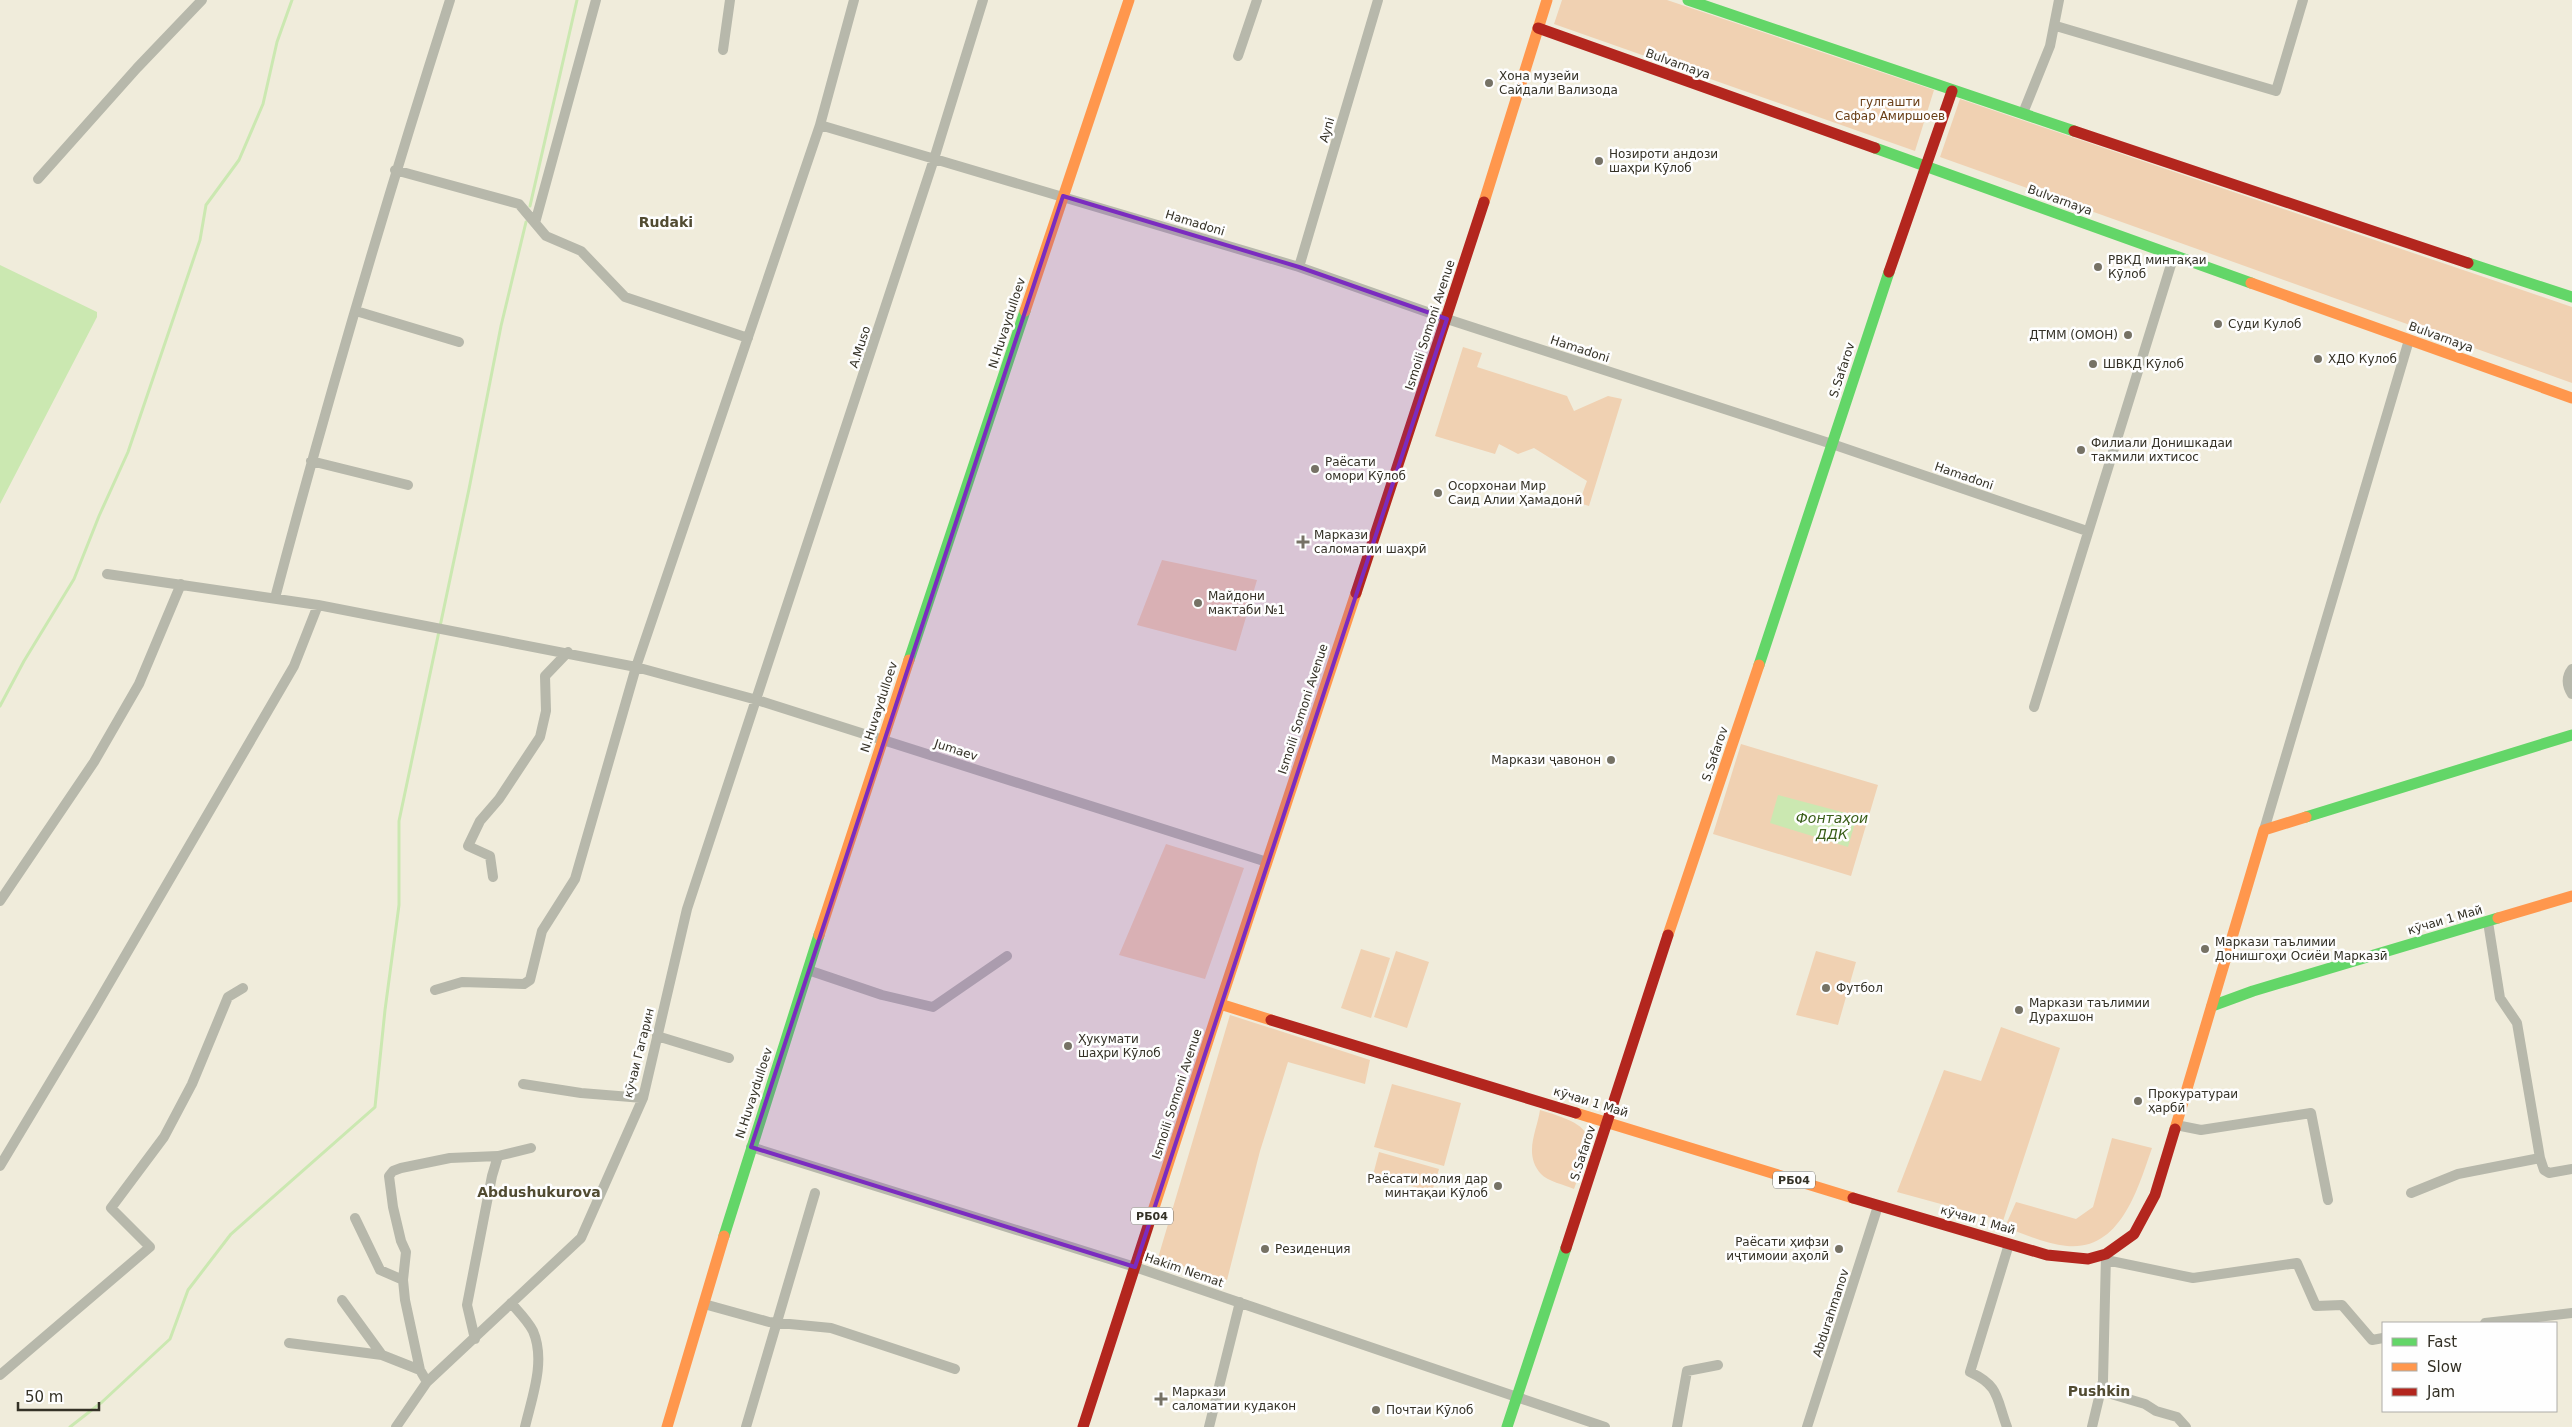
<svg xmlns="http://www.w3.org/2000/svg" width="2572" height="1427" viewBox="0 0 2572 1427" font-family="'DejaVu Sans',sans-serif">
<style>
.green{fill:#f0d1b2}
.water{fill:#cbe8b1}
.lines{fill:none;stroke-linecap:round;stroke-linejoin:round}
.stream{stroke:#cbe8b1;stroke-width:3}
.street{stroke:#b7b8ab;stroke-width:10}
.fast{stroke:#63d668;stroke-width:11}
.slow{stroke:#ff974d;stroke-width:11}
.jam{stroke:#b3261e;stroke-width:11}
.marked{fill:#7b2cbf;fill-opacity:0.2;stroke:#7b2cbf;stroke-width:4;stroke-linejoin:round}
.poi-dot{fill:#767265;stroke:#fefefe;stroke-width:2}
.labels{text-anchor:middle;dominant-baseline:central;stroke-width:5;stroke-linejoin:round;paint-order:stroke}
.shield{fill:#fefefe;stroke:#716e67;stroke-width:1}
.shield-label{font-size:11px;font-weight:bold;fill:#343126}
.street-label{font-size:12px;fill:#343126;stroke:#fefefe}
.poi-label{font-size:12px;fill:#343126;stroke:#fefefe;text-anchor:start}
.park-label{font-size:12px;fill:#683d15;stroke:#fefefe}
.neighbourhood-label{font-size:14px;font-weight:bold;fill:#514b31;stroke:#fefefe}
.water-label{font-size:14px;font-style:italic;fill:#385d17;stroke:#fefefe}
</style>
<rect width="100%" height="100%" fill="#f0ecdb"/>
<path class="green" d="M1562,0H1667L1934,90L1915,151L1554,24Z
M1960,99L2572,307V383L1940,157Z
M1463,347L1482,353L1477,367L1567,396L1574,411L1608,396L1622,399L1589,506L1579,503L1587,481L1534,448L1518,454L1499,444L1495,454L1435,436Z
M1162,560L1257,580L1236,651L1137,625Z
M1741,744L1878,785L1851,876L1713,834Z
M1166,844L1244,868L1205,979L1119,955Z
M1361,949L1390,958L1371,1018L1341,1008Z
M1396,951L1429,962L1407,1028L1374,1017Z
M1816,951L1856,962L1838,1025L1796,1015Z
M1230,1015L1370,1060L1365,1084L1288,1062L1260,1151L1227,1280L1158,1258Z
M2001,1027L2060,1048L2003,1221L1897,1192L1944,1070L1981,1081Z
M1392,1084L1461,1103L1444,1166L1374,1147Z
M1540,1110C1601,1128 1593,1136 1574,1189C1565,1185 1547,1181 1541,1174C1523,1154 1537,1131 1540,1110Z
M2112,1138L2152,1148C2138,1188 2121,1251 2067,1246C2046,1244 2024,1234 2005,1227L2016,1202L2076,1219L2093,1207Z
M1379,1152L1439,1169L1432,1192L1373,1175Z"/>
<path class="water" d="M0,265L97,312V317L0,504Z
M1778,795L1857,816L1848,847L1770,823Z"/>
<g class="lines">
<path class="stream" d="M530,206L577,0
M0,706L24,661L74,579L99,516L128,452L200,240L206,205L239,160L263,104L277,42L292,0
M70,1427L102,1402L170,1339L188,1290L231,1234L375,1107L385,1010L399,905V821L469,489L501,326L526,222"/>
<path class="street" d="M2056,26L2276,91L2303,0
M723,50L730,0
M1238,56L1257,0
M2023,113L2050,46L2059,0
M820,125L1299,267L1447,319L1832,444L2087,531
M395,170L519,204L546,236L581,251L625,297L748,338
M38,179L137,68L202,0
M535,223L596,0
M1299,267L1378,0
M356,311L459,342
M311,461L408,485
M107,574L318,605L636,667L757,700L1267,862
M275,598C328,397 387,198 450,0
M2572,669C2566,677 2567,686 2572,694
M2034,707L2174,255
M2264,830L2409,340
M493,877L490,856L468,846L480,821L499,799L540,737L546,711L545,676L568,652
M0,901L94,762L139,684L181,584
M808,970L882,995L933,1007L1007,956
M435,990L462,982L524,984L530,980L542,931L575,879L636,667L820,125L854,0
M657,1036L729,1058
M523,1084L581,1093L643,1098
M2176,1125L2201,1130L2311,1113L2328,1200
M751,1147L1135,1267L1605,1427
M2540,1158L2544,1170L2549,1173L2572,1169
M0,1166L93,1011L294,666L318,605
M2411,1193L2458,1174L2540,1158L2517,1023L2500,998L2488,922
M355,1218L380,1270L403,1280
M2106,1260L2193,1278L2297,1263L2316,1306L2342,1305L2372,1340L2383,1338
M342,1300L382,1355
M511,1303C518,1311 528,1321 533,1331C546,1361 532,1397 525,1427
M704,1304L769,1322L831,1328L955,1369
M2485,1323L2572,1313
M475,1339L467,1305L492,1176L498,1156L531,1148
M289,1343L382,1355L420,1370
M0,1375L150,1247L111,1208L164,1137L192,1084L228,997L243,988
M427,1382L420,1370L405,1300L403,1280L406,1252L401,1241L393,1207L389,1176L393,1171L401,1168L450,1158L498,1156
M2101,1391L2145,1404L2156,1411L2177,1417L2186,1427
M396,1427L427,1382L581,1238L643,1098L687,909L934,159L983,0
M746,1427L815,1193
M1209,1427L1240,1302
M1677,1427L1687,1371L1718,1365
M1807,1427L1878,1206
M2007,1427C1996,1398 2000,1386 1970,1372L2009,1244
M2092,1427L2103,1381L2106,1255"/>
<path class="fast" d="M1688,0L2074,131
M1875,148L2251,283
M2468,263L2572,297
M909,660L1025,311
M1759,665L1889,272
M2306,817L2572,735
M2212,1006L2253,991L2498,918
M724,1236L819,935
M1507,1427L1566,1248"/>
<path class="slow" d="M1484,202L1547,0
M2251,283L2572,398
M1025,311L1129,0
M2498,918L2572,896
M819,935L909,660
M1668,935L1759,665
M1220,1004L1356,593
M1576,1113L1853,1198
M2175,1129L2264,830L2306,817
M1152,1214L1220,1004L1271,1020
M667,1427L724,1236"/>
<path class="jam" d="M1538,28L1875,148
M2074,131L2468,263
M1889,272L1952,91
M1356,593L1484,202
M1271,1020L1576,1113
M1853,1198L2047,1255L2088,1259L2106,1254L2134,1234L2155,1195L2175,1129
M1566,1248L1668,935
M1083,1427L1152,1214"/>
</g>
<path class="marked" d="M1063,196L1299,267L1447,319L1135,1267L751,1147Z"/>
<g class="poi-dot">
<circle cx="1489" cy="83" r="5"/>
<circle cx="1599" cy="161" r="5"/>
<circle cx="2098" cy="267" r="5"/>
<circle cx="2218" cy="324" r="5"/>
<circle cx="2128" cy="335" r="5"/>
<circle cx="2318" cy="359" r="5"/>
<circle cx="2093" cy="364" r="5"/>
<circle cx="2081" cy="450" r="5"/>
<circle cx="1315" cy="469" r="5"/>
<circle cx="1438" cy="493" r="5"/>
<path d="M1300.5 534.5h5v5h5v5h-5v5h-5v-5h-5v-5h5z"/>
<circle cx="1198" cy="603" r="5"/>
<circle cx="1611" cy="760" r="5"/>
<circle cx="2205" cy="949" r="5"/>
<circle cx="1826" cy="988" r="5"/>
<circle cx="2019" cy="1010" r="5"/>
<circle cx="1068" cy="1046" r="5"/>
<circle cx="2138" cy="1101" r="5"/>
<circle cx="1498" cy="1186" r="5"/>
<circle cx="1265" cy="1249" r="5"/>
<circle cx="1839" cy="1249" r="5"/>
<path d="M1158.5 1391.5h5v5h5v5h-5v5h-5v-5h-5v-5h5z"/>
<circle cx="1376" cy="1410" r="5"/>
</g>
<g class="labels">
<g class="shield">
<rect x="1773" y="1171.5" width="42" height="17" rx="4"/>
<rect x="1131" y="1207.5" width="42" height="17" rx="4"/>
</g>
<g class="shield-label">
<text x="1794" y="1180">РБ04</text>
<text x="1152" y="1216">РБ04</text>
</g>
<g class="street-label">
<text transform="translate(1678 64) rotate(20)">Bulvarnaya</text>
<text transform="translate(1327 130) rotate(-74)">Ayni</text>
<text transform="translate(2060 200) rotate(20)">Bulvarnaya</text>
<text transform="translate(1195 223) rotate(17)">Hamadoni</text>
<text transform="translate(1007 323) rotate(-72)">N.Huvaydulloev</text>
<text transform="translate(1430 325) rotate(-72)">Ismoili Somoni Avenue</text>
<text transform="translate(2441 337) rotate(20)">Bulvarnaya</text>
<text transform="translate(860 347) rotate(-72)">A.Muso</text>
<text transform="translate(1580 349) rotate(18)">Hamadoni</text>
<text transform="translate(1842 370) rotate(-72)">S.Safarov</text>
<text transform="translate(1964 476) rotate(19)">Hamadoni</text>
<text transform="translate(879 707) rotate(-72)">N.Huvaydulloev</text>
<text transform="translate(1303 709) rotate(-72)">Ismoili Somoni Avenue</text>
<text transform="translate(956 750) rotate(18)">Jumaev</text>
<text transform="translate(1715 754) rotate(-71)">S.Safarov</text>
<text transform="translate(2445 920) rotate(-16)">кӯчаи 1 Май</text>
<text transform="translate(639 1053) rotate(-76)">кӯчаи Гагарин</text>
<text transform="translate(754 1093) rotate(-72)">N.Huvaydulloev</text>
<text transform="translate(1177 1094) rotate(-72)">Ismoili Somoni Avenue</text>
<text transform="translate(1591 1102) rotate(17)">кӯчаи 1 Май</text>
<text transform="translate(1583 1153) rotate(-72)">S.Safarov</text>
<text transform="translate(1978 1220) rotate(16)">кӯчаи 1 Май</text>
<text transform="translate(1184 1270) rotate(19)">Hakim Nemat</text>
<text transform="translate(1831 1313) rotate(-72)">Abdurahmanov</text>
</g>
<g class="poi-label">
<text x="1499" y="76">Хона музейи<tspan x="1499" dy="14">Сайдали Вализода</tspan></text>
<text x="1609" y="154">Нозироти андози<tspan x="1609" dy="14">шаҳри Кӯлоб</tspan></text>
<text x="2108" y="260">РВКД минтақаи<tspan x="2108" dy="14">Кӯлоб</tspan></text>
<text x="2228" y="324">Суди Кулоб</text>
<text x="2118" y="335" text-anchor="end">ДТММ (ОМОН)</text>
<text x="2328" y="359">ХДО Кулоб</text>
<text x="2103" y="364">ШВКД Кӯлоб</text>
<text x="2091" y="443">Филиали Донишкадаи<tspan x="2091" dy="14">такмили ихтисос</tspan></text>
<text x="1325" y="462">Раёсати<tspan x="1325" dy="14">омори Кӯлоб</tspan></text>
<text x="1448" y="486">Осорхонаи Мир<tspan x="1448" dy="14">Саид Алии Ҳамадонӣ</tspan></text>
<text x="1314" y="535">Маркази<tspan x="1314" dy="14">саломатии шаҳрӣ</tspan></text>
<text x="1208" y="596">Майдони<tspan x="1208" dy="14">мактаби №1</tspan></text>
<text x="1601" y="760" text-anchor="end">Маркази ҷавонон</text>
<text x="2215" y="942">Маркази таълимии<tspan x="2215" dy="14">Донишгоҳи Осиёи Марказӣ</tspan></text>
<text x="1836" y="988">Футбол</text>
<text x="2029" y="1003">Маркази таълимии<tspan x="2029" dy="14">Дурахшон</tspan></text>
<text x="1078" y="1039">Ҳукумати<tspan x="1078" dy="14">шаҳри Кӯлоб</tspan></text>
<text x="2148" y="1094">Прокуратураи<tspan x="2148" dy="14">ҳарбӣ</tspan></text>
<text x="1488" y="1179" text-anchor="end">Раёсати молия дар<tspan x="1488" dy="14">минтақаи Кӯлоб</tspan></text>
<text x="1829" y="1242" text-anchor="end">Раёсати ҳифзи<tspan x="1829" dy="14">иҷтимоии аҳолӣ</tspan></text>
<text x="1275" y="1249">Резиденция</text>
<text x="1172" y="1392">Маркази<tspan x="1172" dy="14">саломатии кудакон</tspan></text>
<text x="1386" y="1410">Почтаи Кӯлоб</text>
</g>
<g class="park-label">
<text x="1890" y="102">гулгашти<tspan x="1890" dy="14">Сафар Амиршоев</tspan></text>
</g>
<g class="neighbourhood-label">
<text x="666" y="222">Rudaki</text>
<text x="539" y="1192">Abdushukurova</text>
<text x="2099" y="1391">Pushkin</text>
</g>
<g class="water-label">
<text x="1832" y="818">Фонтаҳои<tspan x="1832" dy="16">ДДК</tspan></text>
</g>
</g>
<rect x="2382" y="1322" width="175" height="90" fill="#fefefe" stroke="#adaca8"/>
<rect x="2392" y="1338" width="25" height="8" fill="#63d668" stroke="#adaca8"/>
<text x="2427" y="1347" font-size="15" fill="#343126">Fast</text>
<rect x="2392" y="1363" width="25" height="8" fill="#ff974d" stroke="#adaca8"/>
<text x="2427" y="1372" font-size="15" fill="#343126">Slow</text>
<rect x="2392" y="1388" width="25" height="8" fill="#b3261e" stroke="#adaca8"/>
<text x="2427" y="1397" font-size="15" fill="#343126">Jam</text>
<path d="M18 1402v8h81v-8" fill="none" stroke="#343126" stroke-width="2.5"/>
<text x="25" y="1402" font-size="15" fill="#343126" stroke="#fefefe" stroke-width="4" paint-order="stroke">50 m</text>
</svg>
